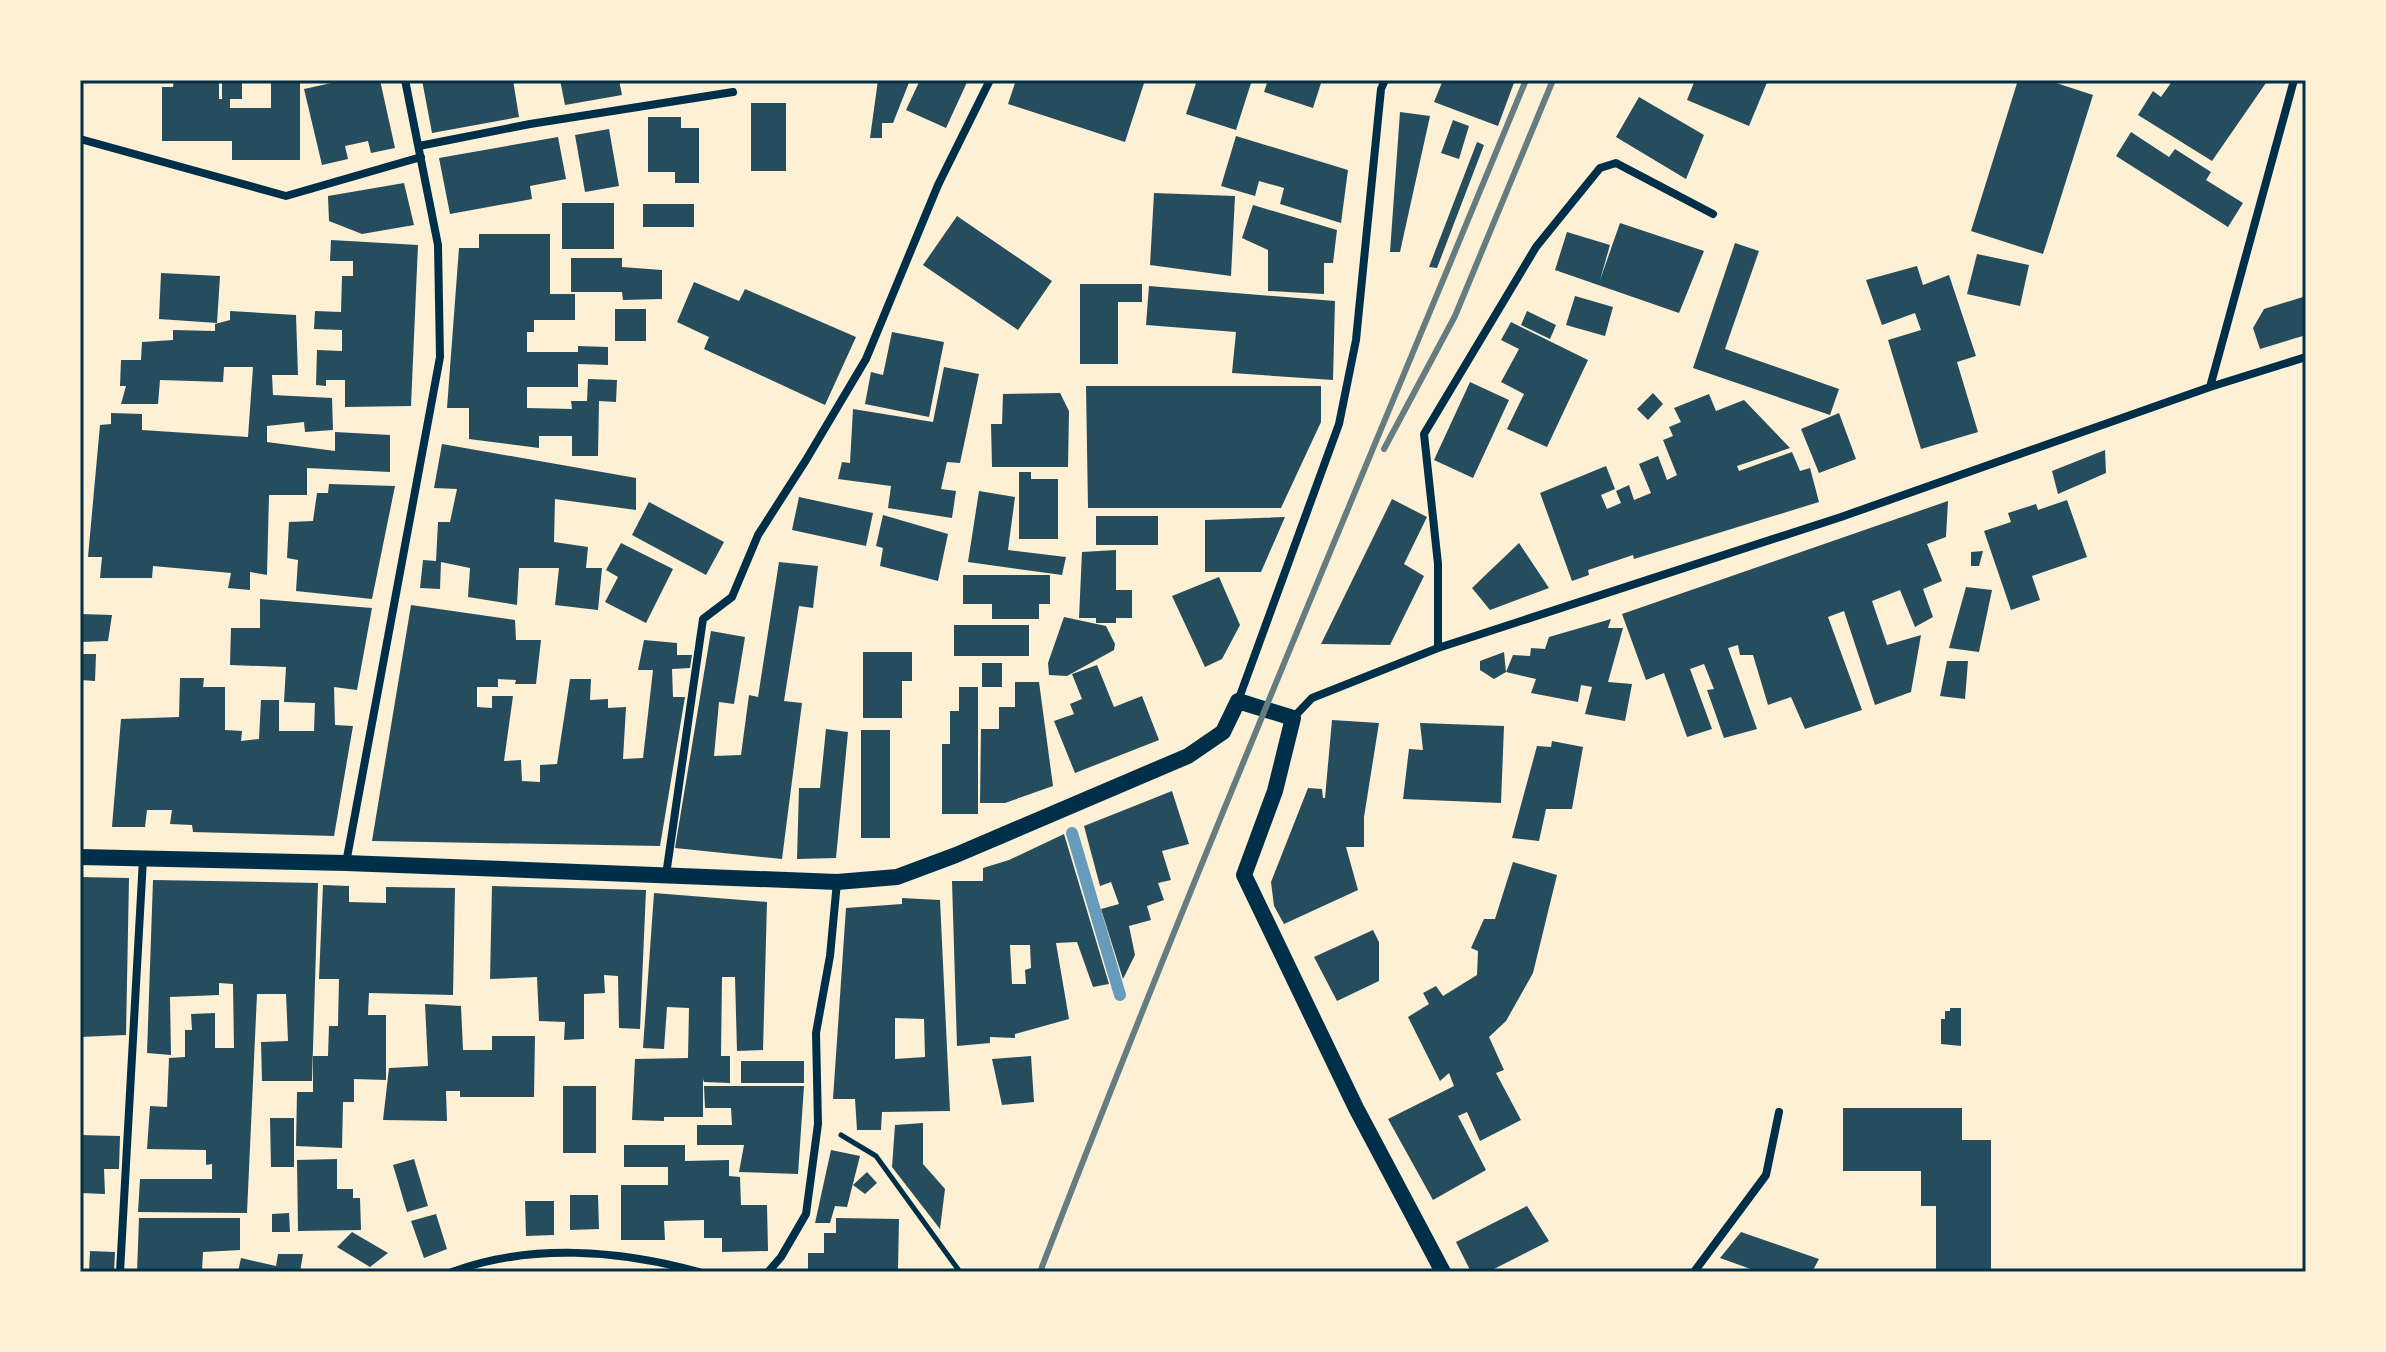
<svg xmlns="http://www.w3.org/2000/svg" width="2386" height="1352" viewBox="0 0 2386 1352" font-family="Overpass,sans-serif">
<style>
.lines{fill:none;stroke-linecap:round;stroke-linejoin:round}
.stream{stroke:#669bbc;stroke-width:12}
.building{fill:#264d5e;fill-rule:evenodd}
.path{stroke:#003049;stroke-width:5}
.minor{stroke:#003049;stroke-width:8}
.secondary{stroke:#003049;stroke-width:16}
.rail{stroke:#657d81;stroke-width:6}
.neatline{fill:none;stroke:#003049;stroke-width:3}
</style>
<rect width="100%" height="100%" fill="#fdf0d5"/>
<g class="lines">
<path class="stream" d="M1072,833L1120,995"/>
</g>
<path class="building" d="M174,80H219V99H222V80H242V99H230V108H271V80H300V160H232V141H162V87H173Z
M345,80H380L395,148L371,153L368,141L345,146L348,159L322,165L304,89Z
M422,80H513L519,117L432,133Z
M560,80H619L622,95L565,105Z
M878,80H910L893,123H882V138H870Z
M920,80H968L946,128L906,110Z
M1016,80H1145L1125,142L1008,104Z
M1197,80H1252L1236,130L1186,114Z
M1268,80H1322L1313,108L1264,92Z
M1443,80H1515L1498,126L1434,102Z
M1695,80H1768L1749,126L1687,100Z
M2018,80H2047L2093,95L2043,254L1971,231Z
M2173,80H2268L2212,161L2138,115L2153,91L2161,97Z
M1639,97L1704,135L1686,179L1616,137Z
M751,103H786V171H751Z
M1400,112L1430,116L1400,252H1390Z
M648,117H681V128H699V183H675V172H648Z
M1453,120L1469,126L1459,159L1441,153Z
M609,129L619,186L585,192L575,135Z
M2131,132L2169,157L2175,149L2211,172L2206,180L2243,203L2228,227L2116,156Z
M1236,136L1348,170L1341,223L1280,204L1284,188L1259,181L1255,196L1221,186Z
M558,137L566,179L530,186L532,199L450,214L439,158Z
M1477,142L1484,145L1437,268L1429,267Z
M404,183L414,225L362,234L329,221L328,196Z
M1154,193L1235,196L1231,276L1150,265Z
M562,203H614V249H562Z
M643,204H694V227H643Z
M1253,205L1337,230L1333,263H1324V294L1268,291V250L1242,238Z
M957,216L1052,281L1018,330L923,265Z
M1620,223L1704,251L1679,313L1555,270L1567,232L1610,245L1600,280Z
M479,234H550V294H575V320H534V332H527V352H578V346L608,347V365L578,364V387H527V408L572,409L571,401H587L588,379L617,380L616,402L599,401L598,456H572V436H539V448L469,439V408H447L459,248H479Z
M331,240L418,245L411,406L345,407V380H326V386L316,385L317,350L342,351V330L314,329L315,311L341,312L342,276H353V261H330Z
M1735,243L1759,251L1725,349L1839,389L1830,415L1693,368Z
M1977,254L2029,265L2020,306L1967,294Z
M571,258H622V267L662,270V299L623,300L622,292H571Z
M1917,266L1923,285L1949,275L1976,356L1957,362L1978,432L1921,449L1888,340L1921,330L1915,313L1882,325L1866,280Z
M161,273L220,276L217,323L159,319Z
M694,282L739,301L745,289L856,337L825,405L704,349L709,337L677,322Z
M1080,284H1142V302H1118V364H1080Z
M1149,286L1335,301L1333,380L1232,373L1236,332L1146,325Z
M1575,296L1613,307L1605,336L1566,325Z
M2306,296V335L2260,349L2253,328L2264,309Z
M615,309H646V341H615Z
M230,311L296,315L298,375H272L273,395L332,398L333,430L305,432L304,422L267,426V442L335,451V432L390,435V472L307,468V495H269L267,575L250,572V590L228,588L231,573L153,566L152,578H100L102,557H88L100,425L111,424V413L142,414V430L248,437L253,367H224L223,382L160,380L158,404H121L126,386H120L121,360H141L142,342L173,340V330L215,331V324L230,320Z
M1527,311L1556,325L1550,339L1521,325Z
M1511,322L1588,360L1547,447L1507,429L1524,394L1501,382L1519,349L1501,340Z
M892,332L944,342L929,417L865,404L871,372L883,375Z
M944,367L979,374L960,463L947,462L941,489L956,491L952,518L888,508L891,486L838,479L842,462L850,463L853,409L933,422Z
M1470,382L1509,400L1473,478L1434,460Z
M1086,386H1321V422L1281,508H1088Z
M1060,393L1069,411L1068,467H992L991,424H1002L1003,394Z
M1653,393L1663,404L1648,420L1637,409Z
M1709,394L1716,411L1744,400L1790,448L1737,466L1739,471L1792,452L1800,471L1810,468L1819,502L1634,559L1633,555L1588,570L1589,575L1572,581L1540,493L1606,466L1615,489L1601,495L1607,509L1621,503L1616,491L1629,485L1634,500L1651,493L1639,464L1658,456L1667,480L1677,475L1663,440L1673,436L1669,427L1681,422L1674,408Z
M1839,413L1856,459L1819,473L1801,429Z
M442,444L636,478V510L555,499L554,542L588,547L586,568H602L598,610L555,605L559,568H519L517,605L468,597L470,568L441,562L440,589L420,588L423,560L436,561L438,522H450L457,489L434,488Z
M2105,450L2106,473L2058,494L2052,471Z
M1019,472H1031V479H1058V539H1019Z
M329,484L395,486L372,599L296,591L298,560L287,558L289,522L313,521L317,493H328Z
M979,491L1015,497L1008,550L1066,557L1062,575L968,562Z
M799,497L873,513L866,546L792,530Z
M1392,499L1427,517L1404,564L1424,576L1390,645L1321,644Z
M2067,500L2087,557L2032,576L2040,600L2011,610L1984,531L2011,522L2008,513L2036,504L2038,510Z
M1948,501L1946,537L1927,544L1942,581L1923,589L1933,617L1915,627L1900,590L1872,601L1887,645L1921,635L1911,692L1875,705L1844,611L1828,617L1862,710L1805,729L1791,697L1768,705L1753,655H1740L1738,645L1728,648L1757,729L1724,738L1707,690L1714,689L1704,664L1690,669L1712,729L1687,737L1664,673L1646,680L1622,614Z
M649,502L724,542L706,575L632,535Z
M883,515L948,534L938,581L880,566L883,548L876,546Z
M1096,516H1158V545H1096Z
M1285,517L1261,572H1205V520Z
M621,543L673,569L646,623L605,602L618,577L606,570Z
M1519,543L1549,588L1490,610L1472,588Z
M1116,550V590H1132V618H1116V623H1096V618H1079L1082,552Z
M1983,551L1979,566H1971V552Z
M779,562L818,566L813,608L799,606L784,701L802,703L782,859L675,848L711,631L745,637L734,704L719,702L714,756L741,755L749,695L758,697Z
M963,575H1050V604H1039V619H992V604H963Z
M1219,577L1240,625L1222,659L1205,667L1172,596Z
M1966,587L1992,590L1979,652L1949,648Z
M260,599L372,608L357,690L334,687L335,725L353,726L334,836L193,832L192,825L170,824L172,810H147L145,827H112L121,719L179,717L180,678H204L203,687H225V730L242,731L241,741L259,739L261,700H279V731H314L315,703L284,702L286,667L230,665L231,628H260Z
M411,605L515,620L516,640H541L536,684H515L516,680L498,679V687H477V707L492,708V696H513L504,761L521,760L522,781L540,782V765L557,764L570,679H591L590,700L608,699V708L626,707L623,759L643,758L653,670H638L644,640L677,643V655H692L690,668L672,669L673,697H685L660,846L372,841Z
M80,614L112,615L108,641L80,642Z
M1064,617L1106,626L1115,644L1114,650L1067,676L1049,675L1048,663Z
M1611,619L1608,628H1623L1608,682L1632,684L1625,721L1585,714L1592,687L1581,685L1578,702L1531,693L1536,679L1506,672L1513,655L1530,656L1531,648L1545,649L1549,637Z
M954,625H1029V656H954Z
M863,652H912V681H902V718H863Z
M1504,652L1506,672L1494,679L1480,670V661Z
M80,654H96L95,681L80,680Z
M1947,661H1968L1965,699L1940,696Z
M982,663H1002V687H982Z
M1097,665L1114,707L1142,696L1159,740L1075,773L1054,721L1074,714L1070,704L1082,699L1072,674Z
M1015,682H1039L1053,786L1005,803H980L981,729H999V707H1015Z
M959,687H978V814H942V744H950V711H959Z
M1332,720L1379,723L1364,817V847H1346L1358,890L1284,924L1274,906L1271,882L1308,788L1322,789L1323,798H1325Z
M1420,723L1504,726L1501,803L1403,799L1409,749L1423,750Z
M826,729L848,732L836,858L797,859L799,788H820Z
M861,730H890V838H861Z
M1552,741L1583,747L1572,809H1546L1539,841L1512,838L1537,746L1551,747Z
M1172,791L1189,844L1162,851L1171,880L1158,883L1164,900L1147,906L1151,920L1129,926L1135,955L1123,979L1101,909L1119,904L1111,882L1100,886L1084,826Z
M1064,834L1109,984L1093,987L1077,942L1056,943L1069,1019L1015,1034V1038L990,1037V1043L957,1046L952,881H983V868L1009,860ZM1010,945H1030L1031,968L1025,970L1026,984H1012Z
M1513,862L1557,875L1533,973L1506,1021L1489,1037L1504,1070L1496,1073L1521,1120L1480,1141L1467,1112L1458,1116L1486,1170L1433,1200L1388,1119L1454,1086L1449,1073L1440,1081L1408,1017L1429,1004L1423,993L1436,986L1443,996L1477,975L1478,951L1471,948L1484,919H1495Z
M80,877L129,878L126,1035L80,1037Z
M153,880L318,883L312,1081H262L261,1042L288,1041L286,994H257L247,1213L138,1212L140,1179H212V1164L206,1165V1150L147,1149L150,1106L167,1107L169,1058L185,1057V1030H192L191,1014L215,1013V1048H234L233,984L219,983V995L170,997L171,1055L147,1053Z
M323,885L349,886V902L386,903V887L455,888L453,995L369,993L368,1015H386V1080L354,1079V1102H343L342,1148L296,1146L297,1092H313V1056H328L329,1026H338L339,979H319Z
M492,886L646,890L640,1029L619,1028L618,976L604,975L605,993L584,994V1039L564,1040L565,1022L539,1021L537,977L490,979Z
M654,893L767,902L763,1050L737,1051L735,977H722L721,1056H730V1083L704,1082L703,1079V1117H664V1121L632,1120L635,1059L688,1058L689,1008L667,1007L664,1049L643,1048Z
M902,898L940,900L950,1111L882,1112L881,1130H857L855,1099H833L846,908L902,904ZM895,1018L924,1019L925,1057L895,1059Z
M1373,930L1379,942V981L1337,1001L1314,957Z
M425,1004L461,1006L463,1050H492V1036H535L534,1097H460V1091H446L447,1121L383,1120L389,1068L428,1066Z
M1950,1008H1961V1046L1941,1044V1019H1945V1011H1950Z
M1031,1056L1034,1102L1002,1105L992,1059Z
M741,1061H804V1083H741Z
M563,1086H596V1153H563Z
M704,1086H804L798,1174L739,1172L744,1145H697V1125H732L731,1108H705Z
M1843,1108H1962V1140H1991V1272H1936V1206H1921V1171H1843Z
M270,1118H294V1167H271Z
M923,1123V1164L945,1189L940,1229L892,1167L895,1125Z
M80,1135L120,1136L119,1169H104L105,1194L80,1193Z
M624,1145H685V1161L729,1160V1176L740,1177L741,1205H767L768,1251L722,1252V1238H704V1220L664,1221L665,1240H621V1185H668V1167H624Z
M831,1150L860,1156L847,1207L835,1206L830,1223H815Z
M337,1159V1189H353V1198H360L361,1230L298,1231L297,1160Z
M414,1159L428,1206L407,1212L393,1165Z
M867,1172L877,1183L865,1194L853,1185Z
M570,1195H598L599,1229L570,1230Z
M525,1201H554V1235L526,1236Z
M1527,1206L1549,1241L1488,1272H1471L1456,1242Z
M289,1213L290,1232H272V1214Z
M436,1214L447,1249L424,1258L411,1221Z
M139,1218H240V1250L203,1252L202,1272H137Z
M836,1218L899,1219L898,1269H922V1272H808V1253H824V1233H836Z
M352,1232L388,1253L370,1267L337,1247Z
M1741,1232L1819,1259L1812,1272H1759L1720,1258Z
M90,1251L115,1252L114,1272H89Z
M278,1254H303L300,1272H238L241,1258L276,1266Z"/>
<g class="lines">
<path class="path" d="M841,1135L876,1156L960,1272"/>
<path class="minor" d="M80,139L286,196L421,157
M419,146L530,124L733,92
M2210,387L2294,80
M1438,648V564L1424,434L1536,247L1600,168L1616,163L1713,214
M1238,701L1339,424L1356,340L1381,89L1385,80
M1293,718L1312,698L1438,648L1841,517L2210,387L2306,357
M346,863L440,357L438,245L405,80
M666,875L703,619L732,597L758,535L806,460L866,359L938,185L990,80
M120,1272L143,859
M452,1272C530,1243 620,1250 699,1272
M768,1272L781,1257L806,1214L818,1124L816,1033L830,956L837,882
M1694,1272L1766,1175L1779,1112"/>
<path class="secondary" d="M80,857L346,863L837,882L897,877L956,855L1188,756L1223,732L1238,701L1293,718L1275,791L1244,875L1356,1108L1443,1272"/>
<path class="rail" d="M1384,449L1455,316L1553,80
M1040,1272C1194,872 1362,477 1526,80"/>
</g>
<rect width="2386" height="1352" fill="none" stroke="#fdf0d5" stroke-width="164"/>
<rect x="82" y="82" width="2222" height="1188" class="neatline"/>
</svg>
